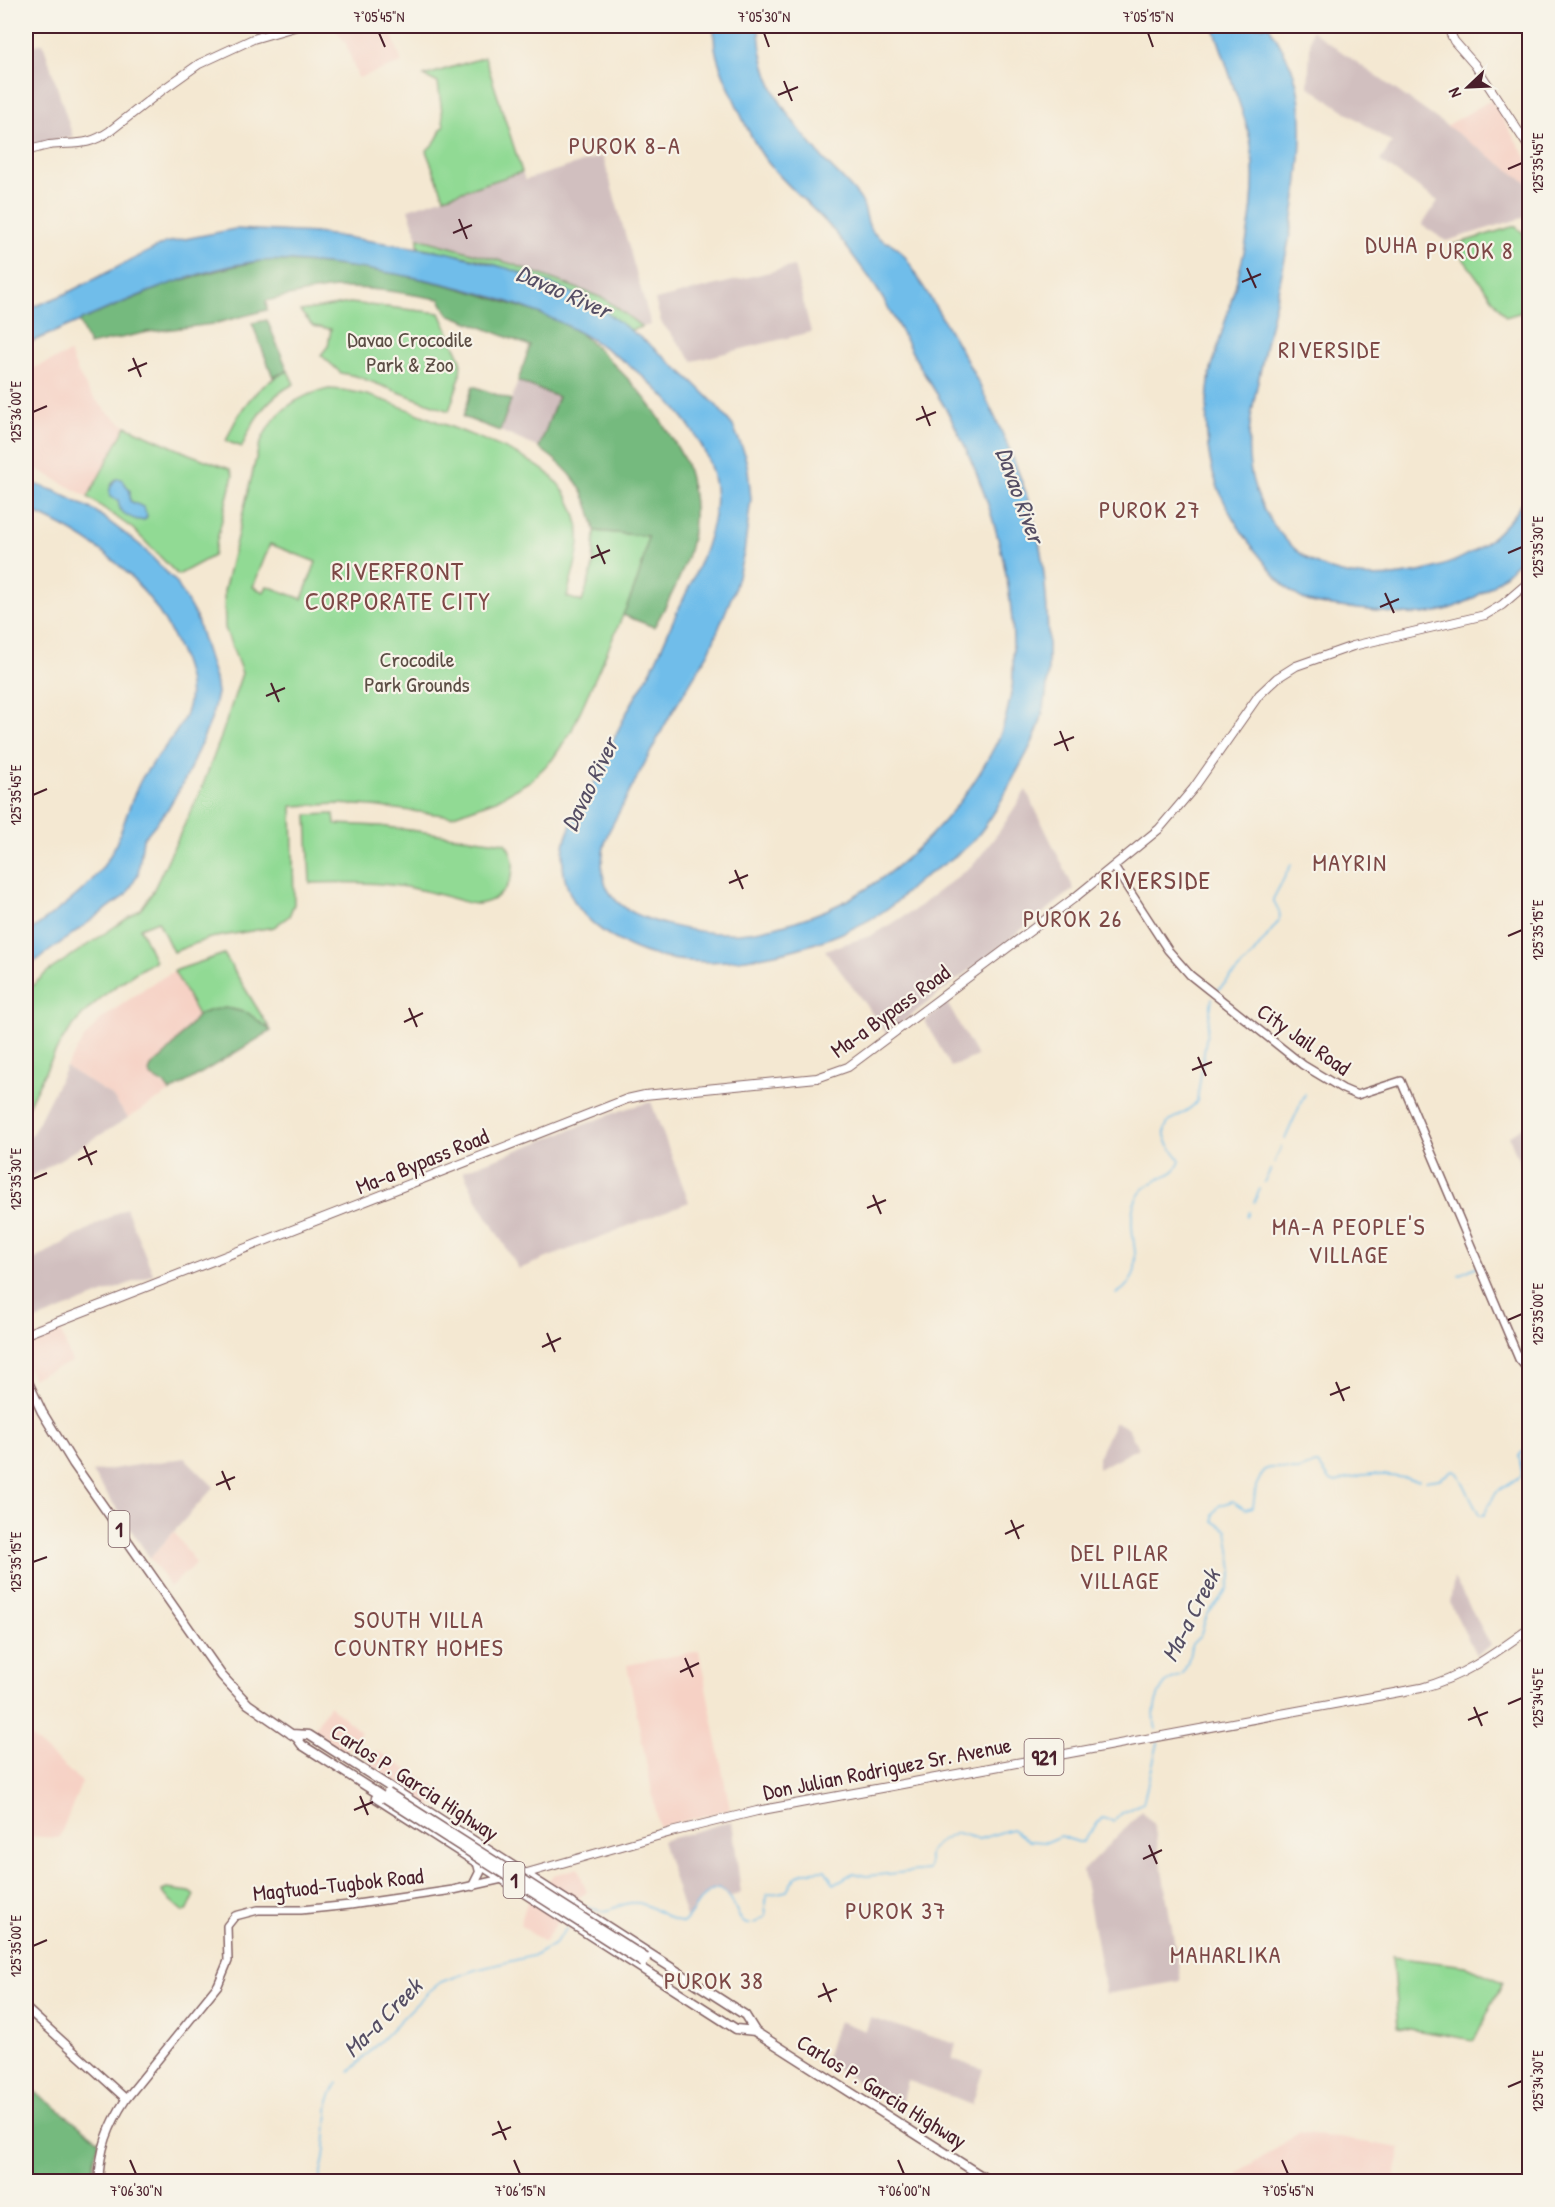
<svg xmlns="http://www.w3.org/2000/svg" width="1555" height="2207" viewBox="0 0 1555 2207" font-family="'Patrick Hand',sans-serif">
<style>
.built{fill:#f6d1c5}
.industrial{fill:#d1bfbf}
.green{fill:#91da94;stroke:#6e7c60;stroke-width:1.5;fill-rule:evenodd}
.forest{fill:#74ba7e;stroke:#5f6c54;stroke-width:1.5}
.water{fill:#6fbdea;stroke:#5c6e8a;stroke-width:1.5}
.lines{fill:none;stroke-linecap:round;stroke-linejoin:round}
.stream{stroke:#6fbdea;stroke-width:1.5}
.secondary-casing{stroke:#866565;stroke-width:10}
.primary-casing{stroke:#866565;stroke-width:10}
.highway-casing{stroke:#866565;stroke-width:11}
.secondary{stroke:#fff;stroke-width:7}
.primary{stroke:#fff;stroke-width:8}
.highway{stroke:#fff;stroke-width:8}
.highway-bridge-casing{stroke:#866565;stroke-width:11;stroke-linecap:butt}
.highway-bridge{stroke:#fff;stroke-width:8}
.ticks{fill:none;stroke:#4a1f2b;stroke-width:2}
.labels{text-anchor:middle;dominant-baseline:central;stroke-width:4.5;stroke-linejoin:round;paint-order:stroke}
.shield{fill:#f7f3e8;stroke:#7e5f64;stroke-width:1.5}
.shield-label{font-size:21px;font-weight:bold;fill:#4a1f2b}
.park-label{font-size:22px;fill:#5c4e45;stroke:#f7f3e8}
.street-label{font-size:22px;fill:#4a1f2b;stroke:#f7f3e8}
.neighbourhood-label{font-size:24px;letter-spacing:1.5px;fill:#7d4846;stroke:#f7f3e8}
.water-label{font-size:24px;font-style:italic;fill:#554e64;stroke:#f7f3e8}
.quarter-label{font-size:26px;letter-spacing:1.5px;fill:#7d4846;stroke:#f7f3e8}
.neatline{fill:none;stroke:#4a1f2b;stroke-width:2}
.ticks-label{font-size:15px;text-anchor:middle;fill:#4a1f2b}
</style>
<rect width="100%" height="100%" fill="#f7f3e8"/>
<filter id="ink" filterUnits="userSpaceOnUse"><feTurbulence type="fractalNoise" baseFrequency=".0167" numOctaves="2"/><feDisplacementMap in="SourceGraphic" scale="12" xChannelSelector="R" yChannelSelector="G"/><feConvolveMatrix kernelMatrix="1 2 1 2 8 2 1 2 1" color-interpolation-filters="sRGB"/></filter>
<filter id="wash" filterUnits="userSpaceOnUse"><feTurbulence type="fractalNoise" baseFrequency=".008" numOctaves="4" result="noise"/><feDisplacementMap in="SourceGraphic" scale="24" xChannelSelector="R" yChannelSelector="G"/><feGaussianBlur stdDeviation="1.35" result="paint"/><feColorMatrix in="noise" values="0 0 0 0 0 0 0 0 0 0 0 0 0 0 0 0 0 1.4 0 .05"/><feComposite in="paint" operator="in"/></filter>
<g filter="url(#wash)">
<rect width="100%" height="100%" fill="#f4e8d2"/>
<path class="built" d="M333,26H389L402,63L358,78L346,44Z
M1491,100L1529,162V184L1446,126Z
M70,353L78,373L89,392L107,412L126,426L88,497L26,463V371Z
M174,971L198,1015L167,1053L151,1067L156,1080L170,1092L128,1118L112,1096L66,1067L81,1043L100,1020L148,986Z
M59,1327L72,1362L32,1378L26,1360V1341Z
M174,1532L196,1563L170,1587L150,1558Z
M699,1651L730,1809L659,1827L627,1665Z
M329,1705L361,1732L343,1754L311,1734Z
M26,1733L82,1782L59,1838L26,1836Z
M377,1751L445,1793L439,1803L424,1807L363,1767Z
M578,1868L587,1892L573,1902L547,1884L552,1876Z
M528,1899L560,1919L544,1942L520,1925Z
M1300,2132L1401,2148L1394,2181H1236L1239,2173Z"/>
<path class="industrial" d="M1311,30L1529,184V216L1446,241L1422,225L1438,201L1380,161L1392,143L1308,86Z
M43,43L73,137L26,147V48Z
M599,157H602L604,160L651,325L642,327L605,299L512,264L418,238L408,209L522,172L525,180Z
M794,266L811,332L693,361L661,322L655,300Z
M518,381L558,396L539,448L500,431Z
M1026,790L1074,889L887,1034L825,950L870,936L913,911L974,864L999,832Z
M947,1003L977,1056L951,1067L925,1021Z
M66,1067L112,1096L128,1118L26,1180V1143L35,1129Z
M651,1102L689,1202L519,1269L478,1202L463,1171L628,1108Z
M1529,1123V1183L1522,1181L1521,1167L1509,1136Z
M126,1208L153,1274L26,1324V1264Z
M1115,1422L1128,1428L1138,1448L1098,1469V1457Z
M185,1458L214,1487L150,1558L92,1472Z
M1454,1578L1491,1645L1476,1655L1450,1603Z
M1142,1811L1154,1824L1181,1981L1106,1994L1083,1871Z
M732,1821L741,1893L729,1897L719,1888L713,1889L701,1899L687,1920L662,1841Z
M870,2018L956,2044L952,2059L983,2069L972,2105L907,2080L900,2109L825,2061L838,2021L866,2031Z"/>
<path class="green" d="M485,57L522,172L444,197L426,151C434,144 438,139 441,129L444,127L438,83L424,76Z
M1515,226L1529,238V310L1506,317L1453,245Z
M418,238L512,264L605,299L642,327L631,330L583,298L558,287L482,260L418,247Z
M350,303L440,313L461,360L460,377L449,411L356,376L341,373L321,355L328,346L331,329L313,326L300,311Z
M288,371L294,384C267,397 252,420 242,447L226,441C239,409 256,385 288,371Z
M329,389C370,390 412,412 451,427C483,440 518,451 546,472C560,483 571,500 576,517C585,545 572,571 567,597L582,602L593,567L595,531L648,536L645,559L637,584L571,732L552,760L530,781L496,800L451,816L372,806L338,804L292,806L294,904L289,916L274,927L210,938L173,952L158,921L140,928L155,961C121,980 85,1007 63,1039C49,1061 38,1087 26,1110V992L47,972L141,909L152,893L201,790L221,737L242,673L225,628L224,591L259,446C271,414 296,395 329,389ZM270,544L316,562L302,599L267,586L264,592L253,587Z
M126,426L189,454L230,469L233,475L213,556L178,575L133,529L88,497Z
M334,814L335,824L380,826L505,843C524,866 508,901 478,904C468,904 460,900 451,898C437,893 421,890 406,887C374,882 342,882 310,883L307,815Z
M224,954L271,1031C245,1010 231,1002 198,1015L174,971Z
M167,1889L190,1892L195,1895L188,1910L184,1912L181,1910L163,1894L162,1891Z
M1392,1957L1466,1966L1503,1982L1474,2040L1398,2027Z"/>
<path class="forest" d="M266,260C350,263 432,277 511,304C534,311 562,320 582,335C589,340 595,347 602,353C626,376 649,399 666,429C673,440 681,452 686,464C707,528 685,572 654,627L623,615C635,588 644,565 648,536L595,531C588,491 572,470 539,448L558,397L518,381L530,346L448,314L440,299C407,294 372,287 339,288C314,289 290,296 266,301L267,310L213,324L148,332L89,345L79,321L171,283L231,267Z
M267,320L288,371L273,377L252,323Z
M473,386L511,400L500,431L463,417Z
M226,1008L248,1013L271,1031L170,1092L164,1084L150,1076L149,1072L151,1067L167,1053L198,1015L211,1010Z
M26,2085L99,2140L94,2161V2181H26Z"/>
<path class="water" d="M715,26H759C760,86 790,119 827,163C838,175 854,188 862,202C868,215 865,227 878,237C892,248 886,237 900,251C909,259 915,273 921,283C942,317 962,350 980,386C1003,433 1025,481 1037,532C1045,566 1047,602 1048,637C1048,663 1049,689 1042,715C1037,737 1026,755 1015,775C1003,798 990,822 973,841C958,857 938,867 920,880C909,888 902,898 891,906C834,948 721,975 653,955C607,941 561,910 563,857C563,831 581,808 593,785C604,762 614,737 626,714C634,698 644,684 652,668C662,649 669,628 679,608C694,577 710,545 715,510C725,428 621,350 555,320C483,288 403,273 326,264C304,262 282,259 260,261C177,272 102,313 26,344V310L65,294L165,243L235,229L316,233L446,252L510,269L558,287L583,298L603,310L649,344L693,382L716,405L733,426L744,452L748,469L751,499L744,553L734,591L709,652L668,719L608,833C601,853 598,879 613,897C634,924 706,935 739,933C763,931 789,924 811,916C889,889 962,814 998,740C1005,725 1009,705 1012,688C1014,673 1013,656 1013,641C1011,566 988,489 953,422C943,402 930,384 919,365C902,335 889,305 869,277C854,258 840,236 823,219C803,198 779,179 763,156C749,135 740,113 730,90C721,69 711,49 715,26Z
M1213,26H1269C1278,41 1288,57 1294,74C1303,102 1302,139 1299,168C1294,236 1274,302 1261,368C1254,400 1245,435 1250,467C1254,498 1272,528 1295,549C1331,581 1379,581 1424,571C1474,559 1502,535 1529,493V551C1500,582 1467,611 1422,614C1404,616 1386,612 1368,610C1351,608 1319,606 1305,600C1286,592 1274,574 1262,559C1212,498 1199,452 1210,374C1229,302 1260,228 1252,153C1250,132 1242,111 1235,91C1228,69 1221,47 1213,26Z
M116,479H122L130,491V501L143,507L147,515L146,519C137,523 127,516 120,510L118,500L110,497C108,490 111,484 116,479Z
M26,481L55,491L95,511L140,545L176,582L196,617L215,679L217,693L211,720L186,778L167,810L143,839L138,874L127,894L26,968V934C59,909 97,886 115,846C125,824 130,799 142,778C156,755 185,729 189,702C192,681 183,659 175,641C144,575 91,536 26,509Z"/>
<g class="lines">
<path class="stream" d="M1218,990L1251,957L1278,922C1283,912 1276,908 1273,899L1291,865
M1285,1139L1305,1094
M1274,1163L1281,1147
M1264,1182L1271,1169
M1254,1202L1260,1189
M1247,1216L1249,1212
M1459,1275L1477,1266
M1116,1294C1152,1273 1126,1241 1133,1208C1141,1175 1177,1181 1180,1160C1176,1153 1168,1146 1166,1139C1158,1117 1187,1117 1197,1101L1212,998
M1425,1481L1439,1479L1453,1471L1458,1473L1478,1512L1479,1515H1484L1496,1492L1521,1476L1522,1473L1519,1456L1522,1452L1530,1450
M1156,1729C1152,1715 1155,1696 1165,1684C1169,1679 1176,1678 1181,1674C1189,1667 1189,1653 1192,1644L1200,1636L1207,1615L1228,1589L1233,1570L1227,1530L1213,1521V1514L1220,1505L1233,1501L1245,1509L1253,1507L1256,1486L1264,1470C1277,1464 1286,1472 1299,1470C1306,1469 1310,1463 1318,1464L1330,1480L1336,1482L1362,1475L1376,1474L1419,1480
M584,1908C591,1906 596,1911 603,1911C617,1909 630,1898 645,1905C658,1910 669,1920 683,1923C695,1912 701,1890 719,1888C723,1891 727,1894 730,1898C741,1915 739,1936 766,1916L765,1902L767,1895L787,1891C796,1871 804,1871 825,1870L834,1884L853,1873L867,1876L928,1870C931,1864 928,1861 929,1855C932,1844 948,1837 957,1833L979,1839L1012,1829L1029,1841L1047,1842L1061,1836L1077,1842H1082L1102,1818L1114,1821L1122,1813L1143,1803L1158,1743
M350,2072L427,1993L441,1982L475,1970L536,1955L553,1945L567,1928
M319,2182L324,2158L329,2101L332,2093L338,2083"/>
</g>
</g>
<g filter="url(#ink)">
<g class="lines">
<g class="secondary-casing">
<path id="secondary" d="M1114,867L1168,950L1190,975L1303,1065L1343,1089L1357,1095L1401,1081L1519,1359L1530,1372
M26,2008L126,2099
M99,2182C99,2150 109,2125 126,2099L218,1985L228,1961L227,1926L235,1916L258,1910H301L350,1905L453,1890L502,1879"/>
</g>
<g class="primary-casing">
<path id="primary" d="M1447,26L1454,41L1475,65L1530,149
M26,151C33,149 41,147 49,145C75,142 87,147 110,131L161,91L199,64L253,39L298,26
M26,1334L627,1099L645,1095L817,1078L848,1067L1073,899L1159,829L1193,789L1259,695L1277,678L1296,666L1353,646L1485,615L1502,605L1530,581
M520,1875L671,1832L757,1811L1421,1688C1465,1676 1494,1654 1530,1628"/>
</g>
<g class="highway-casing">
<path id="highway" d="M26,1378L42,1412L73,1463L222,1676L248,1704L297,1738L302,1745L385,1798
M291,1734L309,1735L745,2015L755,2031
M376,1798L736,2029L755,2031
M473,1886L480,1872L478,1864
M751,2029L991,2182"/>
</g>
<use href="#secondary" class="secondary"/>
<use href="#primary" class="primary"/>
<use href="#highway" class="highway"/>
<g class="highway-bridge-casing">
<path id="highway-bridge" d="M388,1793L646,1958
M385,1798L643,1963"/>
</g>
<use href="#highway-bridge" class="highway-bridge"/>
</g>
</g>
<path class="ticks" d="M379,33L385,47M764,33L769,47M1148,33L1153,47M784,81L792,101M778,95L798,87M1508,169L1522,163M459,219L467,239M453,233L472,225M1247,268L1256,288M1242,282L1261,274M133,358L141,377M128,371L147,363M922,406L930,426M33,412L47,406M916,420L936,412M597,545L605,564M1508,553L1522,547M591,558L610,550M1385,593L1394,613M1380,607L1399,599M271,683L279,702M266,696L285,688M1060,731L1068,751M1054,745L1074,737M33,795L47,789M735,870L743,889M729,883L748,875M1508,936L1522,930M409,1008L417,1027M404,1022L423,1013M1198,1057L1206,1076M1192,1070L1212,1062M84,1146L92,1165M78,1160L97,1151M33,1179L47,1173M873,1195L881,1214M867,1208L886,1200M1508,1320L1522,1314M547,1333L555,1352M542,1347L561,1338M1336,1382L1344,1401M1330,1395L1350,1387M222,1471L230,1490M216,1485L235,1477M1011,1520L1019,1539M1005,1534L1024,1525M33,1562L47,1557M685,1658L693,1677M680,1672L699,1663M1508,1704L1522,1698M1474,1707L1482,1726M1468,1720L1488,1712M360,1796L368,1815M354,1810L373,1802M1149,1845L1157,1864M1143,1859L1162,1850M33,1946L47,1940M823,1983L831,2002M818,1997L837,1989M1508,2087L1522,2081M498,2121L506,2140M492,2135L511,2127M130,2160L136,2174M514,2160L520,2174M898,2160L904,2174M1282,2160L1288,2174"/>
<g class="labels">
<g class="shield">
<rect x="108.5" y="1511" width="21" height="36" rx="4.5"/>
<rect x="1024.5" y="1739" width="39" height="36" rx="4.5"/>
<rect x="503.5" y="1862" width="21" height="36" rx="4.5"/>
</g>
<g class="shield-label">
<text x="119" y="1529">1</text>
<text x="1044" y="1757">921</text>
<text x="514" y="1880">1</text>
</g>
<g class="park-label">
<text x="410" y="339">Davao Crocodile<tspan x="410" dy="25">Park &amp; Zoo</tspan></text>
<text x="417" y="659">Crocodile<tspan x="417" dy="25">Park Grounds</tspan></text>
</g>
<g class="street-label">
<text transform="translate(890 1011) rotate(-36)">Ma-a Bypass Road</text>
<text transform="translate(1304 1039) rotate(35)">City Jail Road</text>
<text transform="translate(422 1161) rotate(-22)">Ma-a Bypass Road</text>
<text transform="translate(887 1768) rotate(-11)">Don Julian Rodriguez Sr. Avenue</text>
<text transform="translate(415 1782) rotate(33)">Carlos P. Garcia Highway</text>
<text transform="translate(338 1884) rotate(-6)">Magtuod-Tugbok Road</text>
<text transform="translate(882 2091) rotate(32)">Carlos P. Garcia Highway</text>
</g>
<g class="neighbourhood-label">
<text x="625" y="145">PUROK 8-A</text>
<text x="1392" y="244">DUHA</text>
<text x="1470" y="250">PUROK 8</text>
<text x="1330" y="349">RIVERSIDE</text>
<text x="1150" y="509">PUROK 27</text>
<text x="1350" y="862">MAYRIN</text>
<text x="1073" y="918">PUROK 26</text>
<text x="1349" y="1226">MA-A PEOPLE'S<tspan x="1349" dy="28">VILLAGE</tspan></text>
<text x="1120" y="1552">DEL PILAR<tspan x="1120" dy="28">VILLAGE</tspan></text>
<text x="419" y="1619">SOUTH VILLA<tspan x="419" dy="28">COUNTRY HOMES</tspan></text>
<text x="896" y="1910">PUROK 37</text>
<text x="1226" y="1954">MAHARLIKA</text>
<text x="714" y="1980">PUROK 38</text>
</g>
<g class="water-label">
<text transform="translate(564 291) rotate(24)">Davao River</text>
<text transform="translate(1021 495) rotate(70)">Davao River</text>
<text transform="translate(589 784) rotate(-64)">Davao River</text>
<text transform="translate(1190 1615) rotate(-63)">Ma-a Creek</text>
<text transform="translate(382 2017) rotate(-45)">Ma-a Creek</text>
</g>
<g class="quarter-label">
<text x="398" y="570">RIVERFRONT<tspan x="398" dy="30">CORPORATE CITY</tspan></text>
<text x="1156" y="879">RIVERSIDE</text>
</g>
</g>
<rect width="1555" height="2207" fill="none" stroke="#f7f3e8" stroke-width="66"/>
<g transform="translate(1468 87) rotate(247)" stroke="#f7f3e8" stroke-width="4.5" paint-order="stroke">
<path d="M0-4.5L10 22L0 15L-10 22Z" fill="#4a1f2b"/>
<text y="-9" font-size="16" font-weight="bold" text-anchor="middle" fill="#4a1f2b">N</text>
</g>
<rect x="33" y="33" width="1489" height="2141" class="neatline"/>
<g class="ticks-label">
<text x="379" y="22">7°05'45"N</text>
<text x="764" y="22">7°05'30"N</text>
<text x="1148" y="22">7°05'15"N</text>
<text transform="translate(1538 163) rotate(-90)" y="5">125°35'45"E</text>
<text transform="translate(16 412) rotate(-90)" y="5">125°36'00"E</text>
<text transform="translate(1538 547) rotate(-90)" y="5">125°35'30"E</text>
<text transform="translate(16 795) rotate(-90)" y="5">125°35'45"E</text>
<text transform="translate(1538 930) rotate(-90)" y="5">125°35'15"E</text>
<text transform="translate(16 1179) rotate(-90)" y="5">125°35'30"E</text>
<text transform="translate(1538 1314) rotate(-90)" y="5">125°35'00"E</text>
<text transform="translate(16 1562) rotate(-90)" y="5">125°35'15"E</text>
<text transform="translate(1538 1698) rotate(-90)" y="5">125°34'45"E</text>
<text transform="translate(16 1946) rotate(-90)" y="5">125°35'00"E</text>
<text transform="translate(1538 2081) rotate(-90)" y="5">125°34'30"E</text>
<text x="136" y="2196">7°06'30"N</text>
<text x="520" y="2196">7°06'15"N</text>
<text x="904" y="2196">7°06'00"N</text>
<text x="1288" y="2196">7°05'45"N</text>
</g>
</svg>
